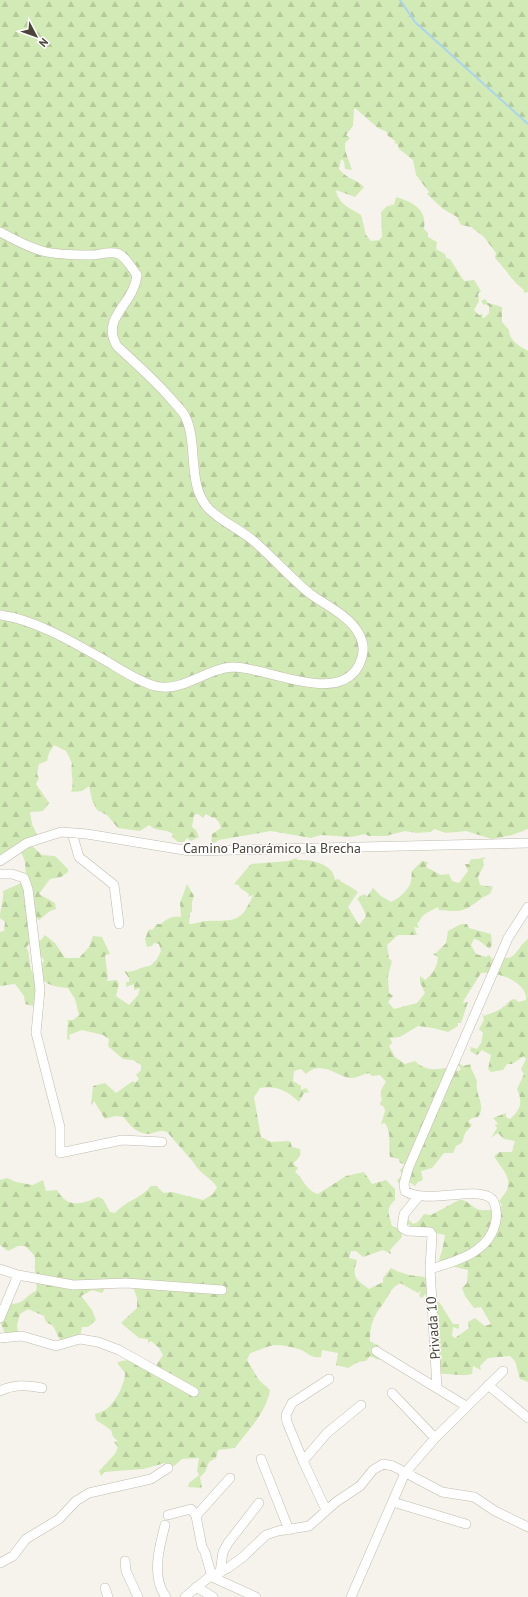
<svg xmlns="http://www.w3.org/2000/svg" width="528" height="1597" viewBox="0 0 528 1597" font-family="'PT Sans',sans-serif">
<style>
.forest{fill:url(#forest-firs)}
.lines{fill:none;stroke-linecap:round;stroke-linejoin:round}
.stream{stroke:#a9d4f2;stroke-width:2}
.minor-casing{stroke:#c2bbae;stroke-width:10}
.minor{stroke:#fff;stroke-width:9}
.labels{text-anchor:middle;dominant-baseline:central;stroke-width:3;stroke-linejoin:round;paint-order:stroke}
.street-label{font-size:14px;fill:#4b4439;stroke:#fff}
</style>
<defs>
<pattern id="forest-firs" width="22" height="20" patternUnits="userSpaceOnUse"><rect width="22" height="20" fill="#d2eab5"/><path d="M5 1l3.5 6h-7zM16 11l3.5 6h-7z" fill="#b6ca9c"/></pattern>
</defs>
<rect width="100%" height="100%" fill="#f6f3ec"/>
<path class="forest" d="M0,0H528V292L524,293V290C512,281 505,268 495,258L496,253L484,237L471,227L461,225L457,217L443,209L427,194L429,192L416,175L413,160L399,149L397,143L395,144V141L387,135V132L378,128L355,108L354,110L353,126L346,135L350,138L345,143V150L352,170L345,169L344,161L341,159L339,169C348,180 355,178 364,187L355,197L336,190C338,204 350,208 361,215L366,235L371,241L379,240L382,237L381,212L387,206H391L390,204L394,205L396,197C415,203 427,210 424,229L428,233V237L437,242L436,249L445,254L446,258L450,259L464,281L474,280L481,291L478,294L479,301L474,310L479,315L483,314L482,317L484,318L489,313V306L486,304L484,305L481,301L485,299L488,303L502,307V322L509,330C509,341 520,346 528,351V829L512,835L492,839L466,831L446,833L434,829L431,832L416,833L405,831L385,836H369L365,834L351,837L321,835L311,838L271,831L219,840L211,845L212,834L221,828L219,822L214,817L213,818L206,814L203,818L198,814L194,815L192,827L196,830L199,837L191,841L187,838L184,842H178L172,837L173,834C166,828 158,833 149,825L140,831L118,828L107,815L97,810L92,800L89,786L82,791L71,792C75,783 70,773 72,763L66,751L54,745L49,753L47,761L39,764L37,774L39,778L36,784L49,803L43,811L30,812L32,824L38,837L32,846L42,855L55,856L68,869V872L61,877L50,879L39,894L55,903L56,909L50,911L39,920L34,916L32,939L26,948L28,950L31,970L45,987V994L40,1003L34,1006L25,1004L24,996L15,984L0,986V932L4,931L5,922L0,918C0,908 4,901 3,891L19,884L26,879C25,865 27,857 16,848L0,857Z
M486,857L483,860L484,865L478,877L480,885L493,887L490,894C479,898 474,906 465,909C456,913 448,910 439,910L438,907C429,912 423,913 419,922L417,923L419,928L414,927L417,935H398L387,945L389,959L392,961L388,976L389,993L393,996L388,1002L394,1009L417,1003L425,993L420,982V976L425,980C433,973 437,968 438,957L433,954L436,953L446,943L448,931L461,924H467L469,928L491,934L492,944L490,949L478,940L474,939L471,945L476,954L486,957L489,955L495,962L502,957C516,962 518,945 528,939V1382L520,1379L515,1361L510,1356L488,1358L480,1366L481,1370L473,1366L472,1374C460,1377 450,1373 437,1374L436,1300L440,1303L453,1324H459V1329L453,1327L452,1336L455,1338L469,1328L468,1322L475,1318L485,1326L491,1324L481,1307L474,1308L465,1296L462,1288L467,1283L468,1270L441,1264L439,1259L442,1251L445,1235L412,1228L403,1219H408L413,1224L418,1222L424,1214L431,1215L459,1200C468,1199 472,1208 480,1210C486,1211 491,1209 497,1211L502,1205L499,1201C518,1181 504,1173 494,1156L500,1152H512L515,1141L504,1139L498,1133L491,1138L497,1128L495,1125L498,1124L493,1118L506,1113V1117L510,1119C521,1110 523,1102 517,1089L524,1074L521,1069L526,1059L524,1056L512,1064H507L503,1070L491,1072L488,1069L491,1055L482,1050L477,1055L470,1051L471,1047L477,1049L481,1043L483,1033L479,1029L484,1020L482,1013L484,1016C490,1013 499,1011 503,1007C508,1004 508,1001 514,999L519,1002L526,1000C528,981 495,971 481,973L464,1000L463,1003L468,1002L461,1023H458V1026L448,1032L433,1028L418,1026L400,1037L390,1038L392,1043L389,1046L395,1057L405,1064L415,1061C424,1071 439,1071 451,1066L457,1071L461,1070L456,1061L463,1066L471,1064V1068L477,1081C474,1094 487,1105 478,1117L472,1118L468,1121L472,1125L465,1133L462,1143L456,1146L453,1153H444L432,1168L421,1171L423,1180L418,1182L415,1186L409,1182L399,1184L397,1180L402,1175L400,1170L405,1165L399,1162V1159L390,1157C388,1145 392,1134 385,1123L381,1124L385,1111L384,1107L380,1104L382,1099C379,1092 382,1088 386,1082L380,1075L372,1076L369,1073C364,1074 358,1077 353,1078C339,1079 322,1058 306,1074L301,1069L294,1071L293,1081L301,1086V1090L306,1088L309,1092L304,1093L299,1102C288,1091 276,1085 260,1088L254,1097L261,1137L271,1142L290,1141L292,1147L300,1149C302,1156 297,1159 293,1164L298,1168L295,1172C305,1180 304,1189 318,1194L346,1176L364,1172L372,1184L386,1180L395,1189V1200C385,1209 389,1215 392,1226L401,1229L402,1237L390,1250L391,1254L383,1250L363,1257L356,1251H351L349,1258L357,1260C352,1277 354,1278 369,1289L383,1282V1278L391,1268C395,1270 401,1273 406,1274C418,1278 427,1273 434,1286L422,1298L419,1296L421,1291L418,1293L400,1283C388,1291 390,1294 383,1304C373,1316 370,1326 370,1341L379,1346L370,1349L375,1353L380,1354L379,1360L370,1356L366,1361L358,1362L348,1368L336,1365L338,1353L322,1350L321,1357C310,1359 307,1351 298,1349C291,1347 283,1345 276,1345C272,1344 257,1351 250,1353L247,1360L259,1380L270,1390C266,1413 248,1430 235,1448L218,1450L216,1458L209,1462L205,1472L200,1477L202,1488L188,1487L189,1483L199,1475L197,1471L199,1458L182,1459L174,1466L165,1463L143,1469L104,1472L101,1476L99,1471L115,1454L118,1447L114,1442L118,1441L113,1437L111,1430L96,1420L95,1414C98,1413 102,1412 105,1410C115,1404 125,1384 125,1373L117,1363C128,1356 142,1364 155,1367L163,1355L159,1348L151,1341L148,1343V1339L139,1338L121,1323L137,1308V1298L133,1287L107,1286L102,1293L92,1290L81,1296L92,1310L96,1320L88,1327H82L80,1336L62,1344L53,1326L46,1322L44,1316L28,1309L20,1314L17,1325L18,1333L9,1336L5,1333L0,1322L10,1303C22,1307 27,1294 36,1291C38,1283 35,1279 35,1271C34,1255 39,1259 25,1246H18L8,1251L0,1245V1180L7,1178L16,1182L33,1185L43,1180L46,1191L57,1190C67,1208 81,1205 98,1197L103,1199L110,1212L115,1213C125,1201 142,1198 151,1186H156L164,1193L172,1192L203,1200L213,1194L217,1187C211,1178 198,1172 194,1163L167,1132C157,1129 155,1134 147,1134C137,1133 129,1125 124,1117L115,1116L105,1119L94,1101L91,1105L93,1086L105,1083L116,1093L133,1081L135,1083L139,1079L136,1075L141,1070V1065L133,1060L123,1059L108,1046L109,1039L103,1035L82,1030L69,1035L70,1040L67,1039L68,1020H73L79,1015L75,999L68,988C48,986 41,984 36,964L43,963L44,960L38,953L37,940H41L45,935L55,943L65,958H79L89,947L93,936L102,937L110,954L105,955L108,979L106,981L117,980L119,984L116,996L129,1005L138,995L140,988L134,990V984L126,987V982H129V978L124,971C133,974 141,966 150,966L157,959L161,951L159,944L154,943L152,946L147,947L145,939L149,929L152,930L157,924H161C166,919 174,915 181,917L180,903L187,884L194,896L192,902V911L190,913L189,924C196,924 201,921 207,921C236,920 241,923 253,895L248,897L249,894L240,888L239,885L234,884L251,864L289,861L296,858L298,860C311,859 334,864 335,880L338,879C344,884 352,887 358,892L348,907L359,925L366,916C365,912 360,902 357,899L360,896L365,894L366,898L373,888L381,896L391,902C398,899 410,889 411,881C412,878 411,875 412,871L422,861L428,862L426,867L441,875L449,874L452,881L459,883L468,871L465,864H469L471,859H477Z"/>
<g class="lines">
<path class="stream" d="M400,0L415,22L528,124"/>
<g class="minor-casing">
<path id="minor" d="M0,232C37,252 46,255 88,255C99,256 108,250 119,254C126,257 132,269 137,275C134,305 100,317 117,346C136,364 155,380 172,400C176,405 182,410 185,416C199,444 186,485 209,509C223,523 242,530 256,543C274,559 290,577 309,593C325,605 350,616 359,634C365,645 364,654 359,665C338,706 267,667 233,667C206,668 183,693 155,686C138,681 123,671 108,662C76,644 37,620 0,615
M72,833L79,857L114,885L119,924
M0,861L27,843L61,832L87,834L190,851L528,843
M0,874H12L24,878L28,889L40,990L36,1033L60,1127V1153L122,1140L162,1142
M419,1196L404,1214L402,1228L408,1231L430,1232L432,1235L430,1269L437,1388
M0,1269L18,1275L73,1285L126,1283L222,1290
M430,1269C457,1261 491,1252 496,1220C497,1214 496,1204 492,1199C477,1185 426,1205 405,1191L404,1184L408,1169L508,938L528,907
M0,1318L18,1275
M0,1338L22,1336L56,1346L80,1339L98,1342L119,1350L194,1392
M376,1351L466,1406
M488,1385L528,1418
M0,1391C15,1384 26,1385 42,1388
M392,1393L435,1438
M261,1459L289,1530
M303,1461L327,1433L361,1405
M230,1478L196,1516L202,1547L205,1552L212,1577L256,1597
M393,1502L466,1524
M326,1510L303,1461L287,1422L286,1415L292,1403L329,1379
M168,1515L191,1509L196,1516
M165,1525C159,1548 151,1577 166,1597
M125,1561L126,1571L138,1597
M0,1563L13,1556L26,1539L59,1519L76,1501L89,1493L151,1479L168,1468
M220,1573L223,1552L228,1543L259,1503
M196,1587L213,1597
M105,1588L108,1597
M185,1597L208,1578L228,1568L243,1557L266,1535L278,1531L309,1526L336,1502L360,1486L373,1470L383,1464L393,1466L442,1492L474,1497L495,1511L528,1527
M351,1597L405,1473L435,1438L503,1371"/>
</g>
<use href="#minor" class="minor"/>
</g>
<g class="labels">
<g class="street-label">
<text x="272" y="848">Camino Panorámico la Brecha</text>
<text transform="translate(433 1328) rotate(-94)">Privada 10</text>
</g>
</g>
<g transform="translate(36 36) rotate(131)" stroke="#ffffff" stroke-width="3" paint-order="stroke">
<path d="M0-3L7 15L0 10L-7 15Z" fill="#4b4439"/>
<text y="-6" font-size="11" font-weight="bold" text-anchor="middle" fill="#4b4439">N</text>
</g>
</svg>
